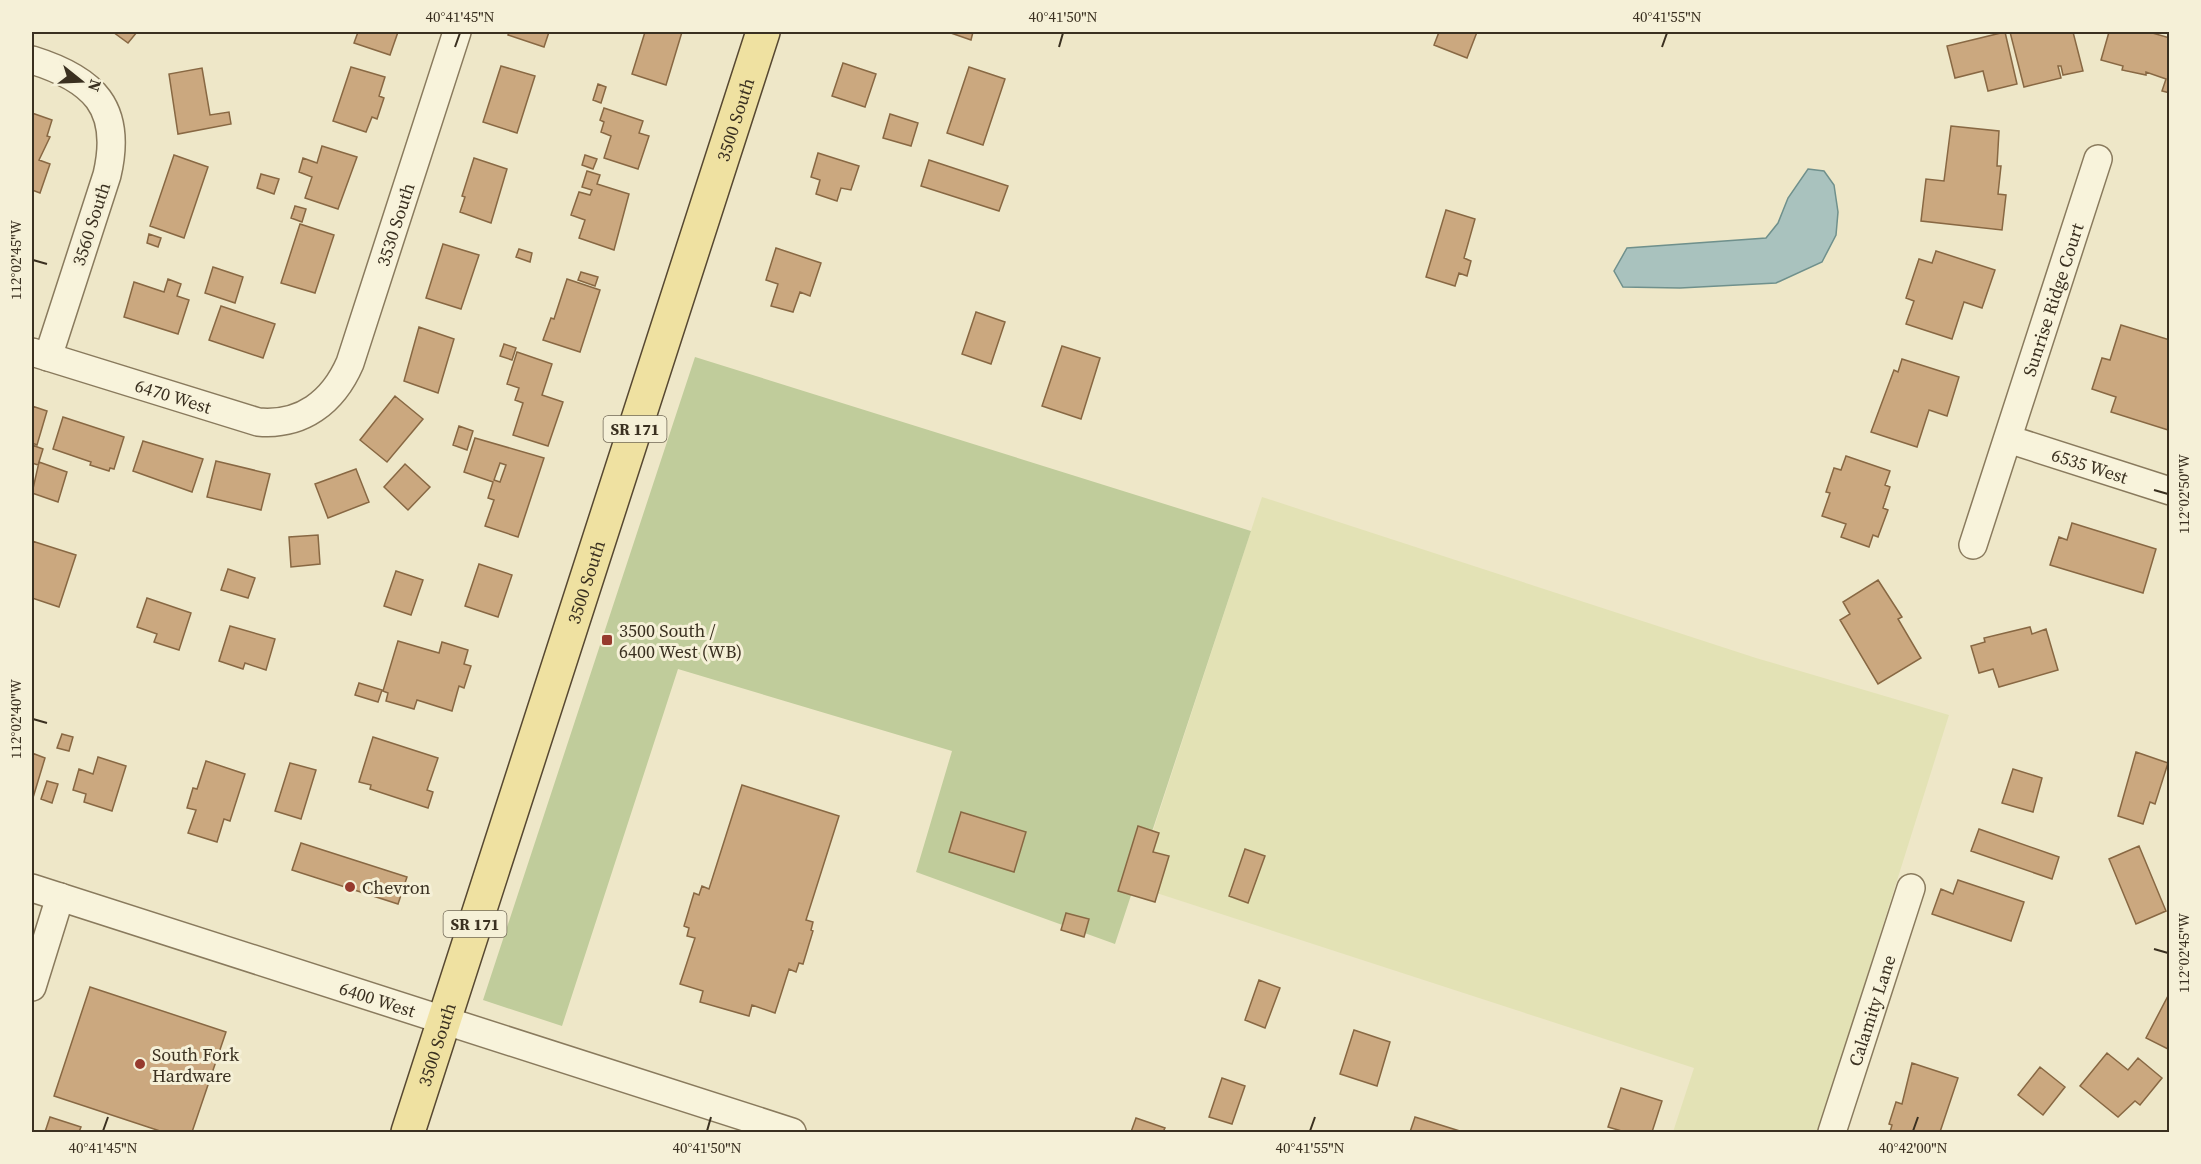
<svg xmlns="http://www.w3.org/2000/svg" width="2201" height="1164" viewBox="0 0 2201 1164" font-family="'Source Serif 4',serif">
<style>
.farmland{fill:#e3e2b5}
.green{fill:#c0cc9b}
.water{fill:#a9c2be;stroke:#6f908c;stroke-width:1.5}
.building{fill:#cba87f;stroke:#886843;stroke-width:1.5;fill-rule:evenodd}
.lines{fill:none;stroke-linecap:round;stroke-linejoin:round}
.minor-casing{stroke:#897a5d;stroke-width:30}
.major-casing{stroke:#574831;stroke-width:36}
.minor{stroke:#f8f3db;stroke-width:27}
.major{stroke:#efe1a1;stroke-width:33}
.ticks{fill:none;stroke:#3a3020;stroke-width:2}
.poi-dot{fill:#973b2e;stroke:#f5f0d7;stroke-width:2}
.labels{text-anchor:middle;dominant-baseline:central;stroke-width:6;stroke-linejoin:round;paint-order:stroke}
.shield{fill:#f5f0d7;stroke:#726a57;stroke-width:1.5}
.shield-label{font-size:16px;font-weight:bold;fill:#3a3020}
.street-label{font-size:18px;fill:#3a3020;stroke:#f5f0d7}
.poi-label{font-size:18px;fill:#3a3020;stroke:#f5f0d7;text-anchor:start}
.neatline{fill:none;stroke:#3a3020;stroke-width:2}
.ticks-label{font-size:15px;text-anchor:middle;fill:#3a3020}
</style>
<rect width="100%" height="100%" fill="#eee7c8"/>
<path class="farmland" d="M1262,497L1756,658L1949,715L1818,1132H1673L1694,1068L1135,886Z"/>
<path class="green" d="M695,357L1251,531L1115,944L916,872L952,751L678,669L562,1026L483,1000Z"/>
<path class="water" d="M1808,169L1824,171L1834,185L1838,212L1836,235L1822,262L1776,283L1680,288L1623,287L1614,271L1627,248L1766,238L1778,223L1788,198Z"/>
<path class="building" d="M113,32H137L128,43Z
M358,32H398L390,55L354,43Z
M509,32H549L544,47L508,35Z
M645,32H682L666,85L632,74Z
M948,32H973L971,40Z
M1439,32H1477L1467,58L1434,45Z
M2005,32L2017,84L1988,91L1983,71L1955,78L1947,46Z
M2010,32H2073L2083,71L2063,75L2061,66H2058L2061,78L2024,87Z
M2109,32H2149L2170,38V93L2162,91L2166,79L2146,72V75L2122,70L2123,66L2101,60Z
M843,63L876,74L865,107L832,96Z
M501,66L535,76L517,133L483,122Z
M351,67L385,77L379,96L384,98L377,119L372,117L366,132L333,121Z
M969,67L1005,79L983,145L947,133Z
M202,68L210,115L229,112L231,124L178,134L169,74Z
M598,84L606,87L601,103L593,100Z
M604,108L643,121L639,133L649,136L638,169L604,158L611,136L601,132L604,122L600,120Z
M32,113L52,120L47,136L50,137L39,160L50,164L40,193L32,190Z
M890,114L918,123L911,146L883,138Z
M1951,126L1999,131L1997,166H2001L1998,194L2006,195L2002,230L1921,221L1926,179L1944,181Z
M322,146L357,157L338,209L305,198L312,177L299,172L303,158L317,163Z
M818,153L859,166L851,190L841,188L837,201L816,194L820,180L811,177Z
M174,155L208,167L184,238L150,226Z
M585,155L597,159L593,169L582,165Z
M474,158L507,169L491,223L460,212L465,197L462,196Z
M929,160L1008,186L999,211L921,186Z
M587,171L600,175L597,184L629,194L614,250L579,238L585,220L571,215L579,192L590,195L592,190L582,187Z
M261,174L279,179L274,194L257,188Z
M295,206L306,209L302,222L291,218Z
M1446,210L1475,219L1464,258L1471,261L1467,276L1459,273L1455,286L1426,277Z
M300,224L334,235L315,293L281,283Z
M149,234L161,238L158,247L147,243Z
M443,244L479,255L461,309L426,298Z
M776,248L821,263L810,296L800,292L793,312L771,306L778,284L766,280Z
M519,249L532,253L530,262L516,257Z
M1936,251L1995,270L1982,308L1964,302L1952,339L1906,324L1914,301L1906,298L1919,259L1932,263Z
M213,267L243,277L235,303L205,293Z
M581,272L598,277L595,286L578,280Z
M168,279L181,284L177,296L189,300L178,334L124,317L134,282L164,292Z
M567,279L600,290L580,352L543,340L551,318L554,319Z
M221,306L275,324L263,358L209,340Z
M976,312L1005,322L991,364L962,354Z
M2121,325L2170,340L2168,430L2111,412L2116,397L2092,389L2102,358L2110,360Z
M419,327L454,339L438,393L404,381Z
M504,344L516,348L512,360L500,356Z
M1062,346L1100,358L1081,419L1042,406Z
M517,352L552,364L542,395L563,402L548,446L513,435L523,403L515,400L519,388L507,384Z
M1902,359L1959,377L1947,416L1929,410L1917,447L1871,432L1894,370L1898,372Z
M395,396L423,419L387,462L360,440Z
M32,406L47,411L37,445L32,443Z
M63,417L124,437L114,469L110,468L109,471L90,465L91,462L53,449Z
M459,426L473,431L467,450L453,445Z
M475,438L544,458L518,537L485,526L494,500L488,498L493,482L464,472ZM500,463L506,465L500,482L494,480Z
M143,441L203,459L192,492L133,471Z
M32,445L43,449L38,465L32,463Z
M1846,456L1890,471L1885,485L1890,487L1883,508L1888,510L1878,537L1873,535L1869,547L1841,537L1846,524L1822,516L1830,493L1826,492L1834,468L1841,470Z
M216,461L270,474L261,510L207,497Z
M39,462L67,472L58,502L32,493Z
M405,464L430,487L408,510L384,487Z
M356,469L369,502L328,518L315,484Z
M2072,523L2156,549L2143,593L2050,565L2059,537L2067,540Z
M318,535L320,564L291,567L289,537Z
M32,541L76,555L59,607L32,598Z
M479,564L512,575L498,617L465,606Z
M228,569L255,578L248,598L221,590Z
M396,571L423,580L411,615L384,606Z
M1878,580L1902,617L1898,619L1921,658L1878,684L1840,620L1850,614L1843,602Z
M147,598L191,613L179,650L154,642L157,634L137,627Z
M230,626L275,639L266,670L245,663L243,669L219,661Z
M2030,627L2032,634L2046,629L2058,670L1999,687L1993,669L1979,673L1971,646L1985,642L1984,638Z
M398,641L439,653L442,642L468,650L464,664L471,666L464,688L459,686L452,711L417,700L414,709L386,701L388,693L383,691Z
M359,683L382,690L378,702L355,695Z
M62,734L73,737L69,751L57,748Z
M373,737L438,758L427,790L433,792L428,808L370,789L371,785L359,782Z
M2136,752L2168,763L2155,804L2150,802L2143,824L2118,816Z
M32,753L45,758L32,801Z
M98,757L126,766L112,811L84,802L86,794L73,790L79,769L93,774Z
M206,761L245,774L230,821L224,819L217,842L188,833L196,810L187,808L193,788L197,789Z
M290,763L316,770L301,819L275,811Z
M2013,769L2042,778L2033,812L2002,803Z
M47,781L58,784L52,803L41,799Z
M742,785L839,816L806,920L813,922L811,930L813,931L803,964L799,963L796,972L789,969L775,1013L752,1005L749,1016L700,1002L703,991L680,984L695,938L687,936L689,928L684,926L694,893L699,895L702,886L709,889Z
M961,812L1026,832L1014,872L949,852Z
M1138,826L1159,833L1153,852L1169,856L1155,902L1118,891Z
M1979,829L2059,857L2052,879L1971,851Z
M301,843L407,877L398,904L292,870Z
M2139,846L2166,911L2136,924L2109,859Z
M1245,849L1265,856L1248,903L1229,896Z
M1958,880L2024,902L2011,941L1932,914L1941,889L1953,894Z
M1066,913L1089,919L1084,937L1061,930Z
M1259,980L1280,988L1265,1028L1245,1020Z
M90,987L226,1032L192,1132H163L54,1096Z
M2170,992V1050L2146,1038Z
M1354,1030L1390,1042L1377,1086L1340,1074Z
M2107,1053L2128,1070L2138,1058L2162,1078L2140,1105L2135,1101L2118,1117L2080,1086Z
M1912,1063L1958,1078L1940,1132H1890L1892,1125L1889,1124L1896,1102L1902,1104Z
M2040,1067L2065,1087L2043,1115L2018,1095Z
M1222,1078L1245,1086L1232,1124L1209,1117Z
M1621,1088L1662,1101L1652,1132H1625L1608,1127Z
M50,1117L81,1127L79,1132H45Z
M1415,1117L1463,1132H1410Z
M1136,1118L1165,1128L1163,1132H1131Z"/>
<g class="lines">
<g class="minor-casing">
<g id="minor">
<path d="M32,60C93,79 123,107 107,175L48,357"/>
<path id="s1" d="M32,352L258,422C302,426 333,402 350,363L457,32"/>
<path id="s2" d="M2008,439L2170,491"/>
<path id="s3" d="M1973,545L2098,159"/>
<path id="s4" d="M32,888L792,1132"/>
<path d="M32,987L60,897"/>
<path id="s5" d="M1832,1132L1911,888"/>
</g>
</g>
<g class="major-casing">
<g id="major">
<path id="s6" d="M408,1132L763,32"/>
</g>
</g>
<use href="#minor" class="minor"/>
<use href="#major" class="major"/>
</g>
<path class="ticks" d="M455,47L460,33M1059,47L1063,33M1662,47L1667,33M33,260L47,264M2154,490L2168,494M33,719L47,723M2154,949L2168,953M103,1131L108,1117M707,1131L711,1117M1310,1131L1315,1117M1913,1131L1918,1117"/>
<g class="poi-dot">
<rect x="601" y="634" width="12" height="12" rx="3"/>
<circle cx="350" cy="887" r="6"/>
<circle cx="140" cy="1064" r="6"/>
</g>
<g class="labels">
<g class="shield">
<rect x="603.5" y="416" width="63" height="26" rx="4.5"/>
<rect x="443.5" y="911" width="63" height="26" rx="4.5"/>
</g>
<g class="shield-label">
<text x="635" y="429">SR 171</text>
<text x="475" y="924">SR 171</text>
</g>
<g class="street-label">
<text stroke="none"><textPath href="#s6" startOffset="1064">3500 South</textPath></text>
<text transform="translate(91 224) rotate(-72)">3560 South</text>
<text stroke="none"><textPath href="#s1" startOffset="500">3530 South</textPath></text>
<text stroke="none"><textPath href="#s3" startOffset="258">Sunrise Ridge Court</textPath></text>
<text stroke="none"><textPath href="#s1" startOffset="148">6470 West</textPath></text>
<text stroke="none"><textPath href="#s2" startOffset="86">6535 West</textPath></text>
<text stroke="none"><textPath href="#s6" startOffset="578">3500 South</textPath></text>
<text stroke="none"><textPath href="#s4" startOffset="363">6400 West</textPath></text>
<text stroke="none"><textPath href="#s5" startOffset="128">Calamity Lane</textPath></text>
<text stroke="none"><textPath href="#s6" startOffset="92">3500 South</textPath></text>
</g>
<g class="poi-label">
<text x="619" y="630">3500 South /<tspan x="619" dy="21">6400 West (WB)</tspan></text>
<text x="362" y="887">Chevron</text>
<text x="152" y="1054">South Fork<tspan x="152" dy="21">Hardware</tspan></text>
</g>
</g>
<rect width="2201" height="1164" fill="none" stroke="#f5f0d7" stroke-width="66"/>
<g transform="translate(81 81) rotate(108)" stroke="#f5f0d7" stroke-width="4.5" paint-order="stroke">
<path d="M0-4.5L10 22L0 15L-10 22Z" fill="#3a3020"/>
<text y="-9" font-size="16" font-weight="bold" text-anchor="middle" fill="#3a3020">N</text>
</g>
<rect x="33" y="33" width="2135" height="1098" class="neatline"/>
<g class="ticks-label">
<text x="460" y="22">40°41'45"N</text>
<text x="1063" y="22">40°41'50"N</text>
<text x="1667" y="22">40°41'55"N</text>
<text transform="translate(16 260) rotate(-90)" y="5">112°02'45"W</text>
<text transform="translate(2184 494) rotate(-90)" y="5">112°02'50"W</text>
<text transform="translate(16 719) rotate(-90)" y="5">112°02'40"W</text>
<text transform="translate(2184 953) rotate(-90)" y="5">112°02'45"W</text>
<text x="103" y="1153">40°41'45"N</text>
<text x="707" y="1153">40°41'50"N</text>
<text x="1310" y="1153">40°41'55"N</text>
<text x="1913" y="1153">40°42'00"N</text>
</g>
</svg>
